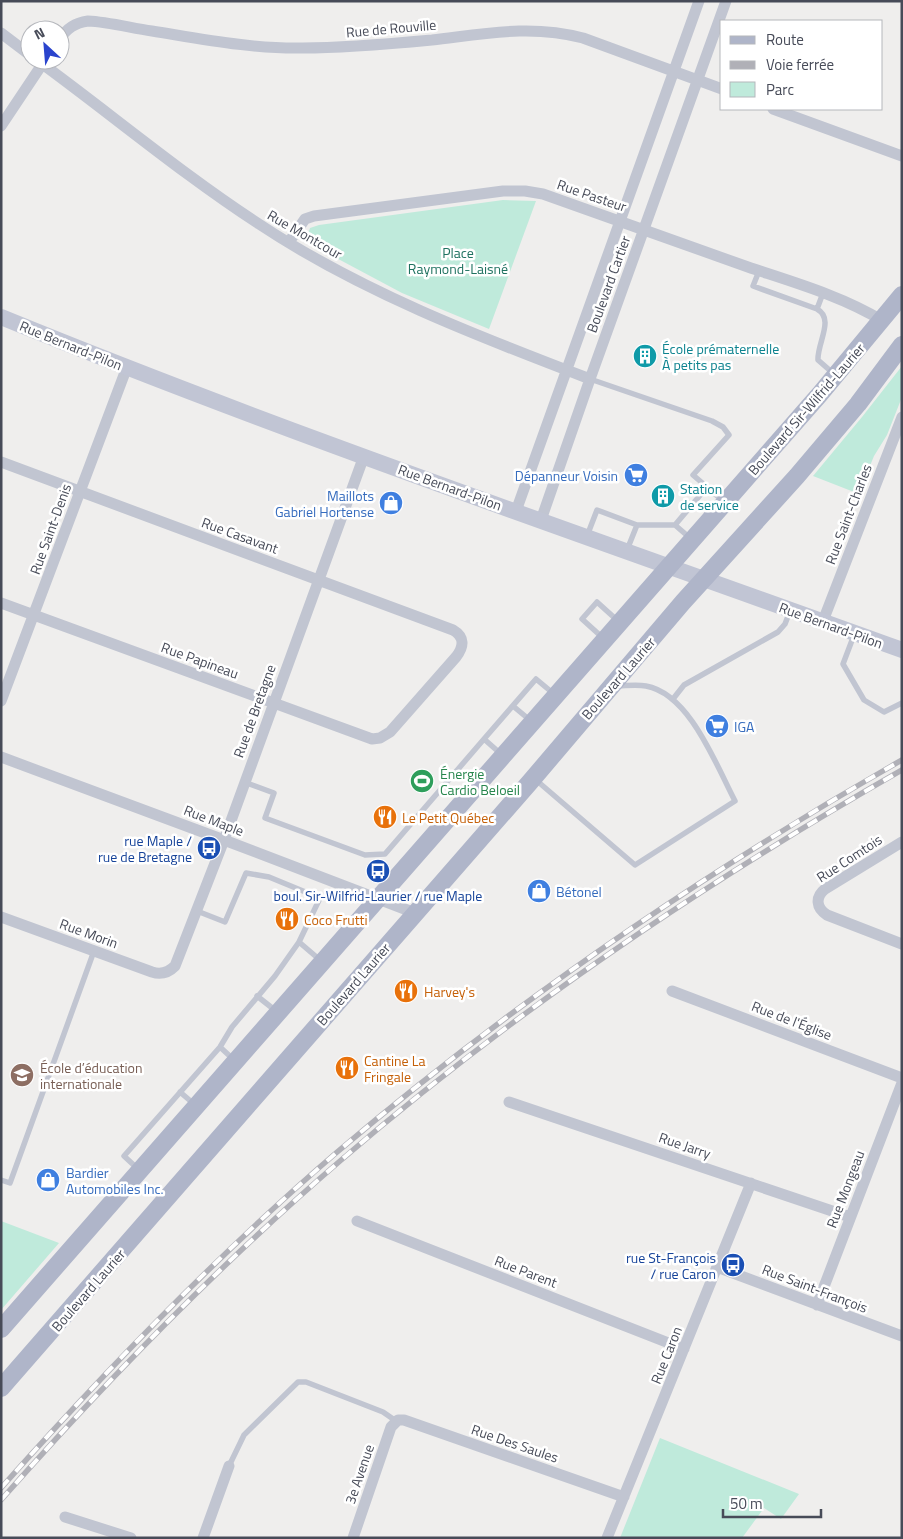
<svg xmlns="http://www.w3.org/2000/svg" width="903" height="1539" viewBox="0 0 903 1539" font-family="'Titillium Web',sans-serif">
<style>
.green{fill:#bfeadb}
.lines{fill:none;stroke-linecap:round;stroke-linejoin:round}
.lane{stroke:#c1c5d1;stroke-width:5.5}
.street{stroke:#c1c5d1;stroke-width:11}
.secondary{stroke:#c1c5d4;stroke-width:16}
.primary{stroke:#afb5c9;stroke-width:18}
.rail-casing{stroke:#b0b0b7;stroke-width:5.5}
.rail{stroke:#fff;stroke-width:4;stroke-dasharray:11;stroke-linecap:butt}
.labels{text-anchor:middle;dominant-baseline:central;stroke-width:5;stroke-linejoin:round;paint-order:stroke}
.street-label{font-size:14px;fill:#474b58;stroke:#fff}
.park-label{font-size:14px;fill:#1f7260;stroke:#fff}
.culture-label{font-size:14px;fill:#0d838f;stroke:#fff;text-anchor:start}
.shop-label{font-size:14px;fill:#366cbe;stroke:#fff;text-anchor:start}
.leisure-label{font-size:14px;fill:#27864d;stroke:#fff;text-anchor:start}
.food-label{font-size:14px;fill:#c56008;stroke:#fff;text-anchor:start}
.transit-label{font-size:14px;fill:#164399;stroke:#fff;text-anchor:end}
.education-label{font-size:14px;fill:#785e54;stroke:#fff;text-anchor:start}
</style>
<rect width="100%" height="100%" fill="#efeeed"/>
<path class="green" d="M503,200L536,201L489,329L402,293L312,245L307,237L310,228L319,225Z
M902,366V397L887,435L874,456L860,490L854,492L813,476L862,417Z
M1,1221L59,1243L1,1310Z
M660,1438L799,1494L781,1519L764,1508L742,1538H620Z"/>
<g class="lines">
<path class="lane" d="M759,271L753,286L817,309L823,293
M817,309C835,319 817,343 818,360L834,374
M590,379L712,421L723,427L729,435L693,475L707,487L675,525H637L627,550
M707,487L724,502
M675,525L690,538
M587,536L597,510L637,525
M854,635L843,664L864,700L884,712L902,703
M603,638L582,619L597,602L618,621
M673,699L684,685L778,632L785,624L790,611
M513,706L531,721
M484,739L536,679L554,694
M536,780L635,865L735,801C716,765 690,694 646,686C636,684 625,686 615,686
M244,782L274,793L265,818L365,855L385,854L484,739L501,754
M197,911L225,922L246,873L269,877L320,898L299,942L320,960
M257,996L276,1011
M220,1047L233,1059
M180,1092L194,1104
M138,1169L124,1156L220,1047L232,1027L275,976L299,942
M1,1180L10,1183L94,951
M229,1466L244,1435L298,1382H306L383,1412L396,1421"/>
<path class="street" d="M1,33L30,55
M60,39C67,28 75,23 88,21C109,22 131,28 152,31C202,39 252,49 303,48C346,48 389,44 432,40C484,34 531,24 583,38L722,89
M37,60C111,114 182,174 259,224C360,291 477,336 590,379
M773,109L902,156
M1,126L45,60
M289,242L305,219L314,216L503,191H525L543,194C611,218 680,243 748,267C793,282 842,296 883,321
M1,462L453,630C465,637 464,647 456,657L390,732L380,738L372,739L1,603
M516,511L699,1
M541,520L590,379L726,1
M823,621L902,417
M1,701L127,367
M1,757L224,840L415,913
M902,842L825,889C815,897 816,908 827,915L902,944
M1,917L152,972C161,975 168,973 175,966L224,840L364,456
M672,991L902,1078
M509,1102L850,1217
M357,1221L684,1349
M717,1267L902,1336
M817,1305L902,1083
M65,1517L131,1538
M203,1538L229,1466
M353,1538L391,1427L398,1420H404L624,1497
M607,1538L751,1183"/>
<path class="secondary" d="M1,317C297,438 601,541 902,650"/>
<path class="primary" d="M1,1329L820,394L902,295
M1,1388L530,782L683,602L797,476L858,404L902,345"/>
<g class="rail-casing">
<path id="rail" d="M1,1488C106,1370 216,1256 336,1153C511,1004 702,874 902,760
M1,1500C107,1380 219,1265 340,1161C514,1011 704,883 902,770"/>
</g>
<use href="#rail" class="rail"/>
</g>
<defs>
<g id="building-disc" transform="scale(1.25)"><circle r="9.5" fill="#0f9aa8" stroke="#fff"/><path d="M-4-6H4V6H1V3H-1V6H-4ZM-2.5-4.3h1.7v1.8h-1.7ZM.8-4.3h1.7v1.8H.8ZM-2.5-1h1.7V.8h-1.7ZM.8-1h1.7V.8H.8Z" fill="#fff"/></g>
<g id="supermarket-disc" transform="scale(1.25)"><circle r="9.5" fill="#3f7fe0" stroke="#fff"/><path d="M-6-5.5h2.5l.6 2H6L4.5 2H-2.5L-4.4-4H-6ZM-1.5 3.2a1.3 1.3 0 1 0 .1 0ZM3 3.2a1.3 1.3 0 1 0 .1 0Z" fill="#fff"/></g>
<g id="shop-disc" transform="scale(1.25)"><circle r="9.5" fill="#3f7fe0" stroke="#fff"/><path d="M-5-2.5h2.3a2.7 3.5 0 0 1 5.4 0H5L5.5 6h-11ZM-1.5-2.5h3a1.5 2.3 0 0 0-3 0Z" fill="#fff"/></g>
<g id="stadium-disc" transform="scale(1.25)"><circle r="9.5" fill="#2e9e5b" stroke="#fff"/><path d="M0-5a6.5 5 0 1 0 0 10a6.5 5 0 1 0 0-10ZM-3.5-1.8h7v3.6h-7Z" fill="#fff"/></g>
<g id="restaurant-disc" transform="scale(1.25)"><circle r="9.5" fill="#e8710a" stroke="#fff"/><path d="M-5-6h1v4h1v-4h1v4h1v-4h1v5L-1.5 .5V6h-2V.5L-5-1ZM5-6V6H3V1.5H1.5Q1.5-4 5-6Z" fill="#fff"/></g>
<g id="bus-disc" transform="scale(1.25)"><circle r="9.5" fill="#1a4fb4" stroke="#fff"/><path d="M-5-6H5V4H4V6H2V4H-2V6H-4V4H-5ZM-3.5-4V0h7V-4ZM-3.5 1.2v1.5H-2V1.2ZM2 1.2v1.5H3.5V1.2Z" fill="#fff"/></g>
<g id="school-disc" transform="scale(1.25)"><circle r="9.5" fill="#8d6e63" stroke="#fff"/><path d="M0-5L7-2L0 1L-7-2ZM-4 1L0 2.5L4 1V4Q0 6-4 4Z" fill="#fff"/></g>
</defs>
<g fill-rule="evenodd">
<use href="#building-disc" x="645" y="356"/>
<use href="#supermarket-disc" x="636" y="475"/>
<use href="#building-disc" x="663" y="496"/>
<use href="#shop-disc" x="391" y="503"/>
<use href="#supermarket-disc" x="717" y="726"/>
<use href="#stadium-disc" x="422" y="781"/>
<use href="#restaurant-disc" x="385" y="817"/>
<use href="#bus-disc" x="209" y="848"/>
<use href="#bus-disc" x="378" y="871"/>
<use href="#shop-disc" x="539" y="891"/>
<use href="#restaurant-disc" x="287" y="919"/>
<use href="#restaurant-disc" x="406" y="991"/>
<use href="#restaurant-disc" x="347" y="1068"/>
<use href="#school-disc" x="22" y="1075"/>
<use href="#shop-disc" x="48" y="1180"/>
<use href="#bus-disc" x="733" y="1265"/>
</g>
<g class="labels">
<g class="street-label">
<text transform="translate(391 28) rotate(-5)">Rue de Rouville</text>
<text transform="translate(592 195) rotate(19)">Rue Pasteur</text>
<text transform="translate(305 234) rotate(30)">Rue Montcour</text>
<text transform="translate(608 284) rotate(-70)">Boulevard Cartier</text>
<text transform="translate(71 345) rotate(22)">Rue Bernard-Pilon</text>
<text transform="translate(806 409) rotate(-49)">Boulevard Sir-Wilfrid-Laurier</text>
<text transform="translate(450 487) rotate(20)">Rue Bernard-Pilon</text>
<text transform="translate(848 514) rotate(-69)">Rue Saint-Charles</text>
<text transform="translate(50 529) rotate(-70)">Rue Saint-Denis</text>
<text transform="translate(240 535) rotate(20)">Rue Casavant</text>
<text transform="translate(831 625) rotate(20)">Rue Bernard-Pilon</text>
<text transform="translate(200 660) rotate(20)">Rue Papineau</text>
<text transform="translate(618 678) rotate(-49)">Boulevard Laurier</text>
<text transform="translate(254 711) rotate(-70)">Rue de Bretagne</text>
<text transform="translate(214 820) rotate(21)">Rue Maple</text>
<text transform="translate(849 858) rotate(-33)">Rue Comtois</text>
<text transform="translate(89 933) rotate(20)">Rue Morin</text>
<text transform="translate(353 984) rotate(-49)">Boulevard Laurier</text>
<text transform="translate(792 1020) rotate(21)">Rue de l'Église</text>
<text transform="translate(685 1145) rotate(19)">Rue Jarry</text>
<text transform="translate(845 1189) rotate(-69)">Rue Mongeau</text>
<text transform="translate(526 1271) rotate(21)">Rue Parent</text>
<text transform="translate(815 1288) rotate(21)">Rue Saint-François</text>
<text transform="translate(88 1290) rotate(-49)">Boulevard Laurier</text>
<text transform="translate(666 1355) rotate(-68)">Rue Caron</text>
<text transform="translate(515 1443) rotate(19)">Rue Des Saules</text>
<text transform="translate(359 1474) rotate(-71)">3e Avenue</text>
</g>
<g class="park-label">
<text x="458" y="252">Place<tspan x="458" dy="16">Raymond-Laisné</tspan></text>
</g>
<g class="culture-label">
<text x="662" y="348">École prématernelle<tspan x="662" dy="16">À petits pas</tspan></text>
<text x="680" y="488">Station<tspan x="680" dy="16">de service</tspan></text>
</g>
<g class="shop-label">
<text x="618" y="475" text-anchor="end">Dépanneur Voisin</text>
<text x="374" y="495" text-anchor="end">Maillots<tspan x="374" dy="16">Gabriel Hortense</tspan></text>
<text x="734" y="726">IGA</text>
<text x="556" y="891">Bétonel</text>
<text x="66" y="1172">Bardier<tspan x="66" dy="16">Automobiles Inc.</tspan></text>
</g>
<g class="leisure-label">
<text x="440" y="773">Énergie<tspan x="440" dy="16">Cardio Beloeil</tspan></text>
</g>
<g class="food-label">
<text x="402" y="817">Le Petit Québec</text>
<text x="304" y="919">Coco Frutti</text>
<text x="424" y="991">Harvey's</text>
<text x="364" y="1060">Cantine La<tspan x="364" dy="16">Fringale</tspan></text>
</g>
<g class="transit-label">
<text x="192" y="840">rue Maple /<tspan x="192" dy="16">rue de Bretagne</tspan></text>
<text x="378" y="895" text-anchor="middle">boul. Sir-Wilfrid-Laurier / rue Maple</text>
<text x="716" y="1257">rue St-François<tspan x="716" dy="16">/ rue Caron</tspan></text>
</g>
<g class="education-label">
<text x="40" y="1067">École d’éducation<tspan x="40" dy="16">internationale</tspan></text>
</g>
</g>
<rect width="903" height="1539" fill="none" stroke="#474b58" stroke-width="5"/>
<rect x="720" y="20" width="162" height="90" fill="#ffffff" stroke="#b5b7bc"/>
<rect x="730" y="36" width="25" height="8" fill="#afb5c9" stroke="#b5b7bc"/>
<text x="766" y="45" font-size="15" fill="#474b58">Route</text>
<rect x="730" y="61" width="25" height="8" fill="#b0b0b7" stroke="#b5b7bc"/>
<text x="766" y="70" font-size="15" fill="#474b58">Voie ferrée</text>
<rect x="730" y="82" width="25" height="15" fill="#bfeadb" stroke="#b5b7bc"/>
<text x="766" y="95" font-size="15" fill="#474b58">Parc</text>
<g transform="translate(45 45) rotate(334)"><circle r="24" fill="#ffffff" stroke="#b5b7bc"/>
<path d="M0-4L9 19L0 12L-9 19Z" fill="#2a44cd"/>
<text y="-8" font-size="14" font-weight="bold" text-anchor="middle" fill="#474b58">N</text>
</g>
<path d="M723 1509v8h98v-8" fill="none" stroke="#474b58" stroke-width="2.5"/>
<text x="730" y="1509" font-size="15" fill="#474b58" stroke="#ffffff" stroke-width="4" paint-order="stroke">50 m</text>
</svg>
